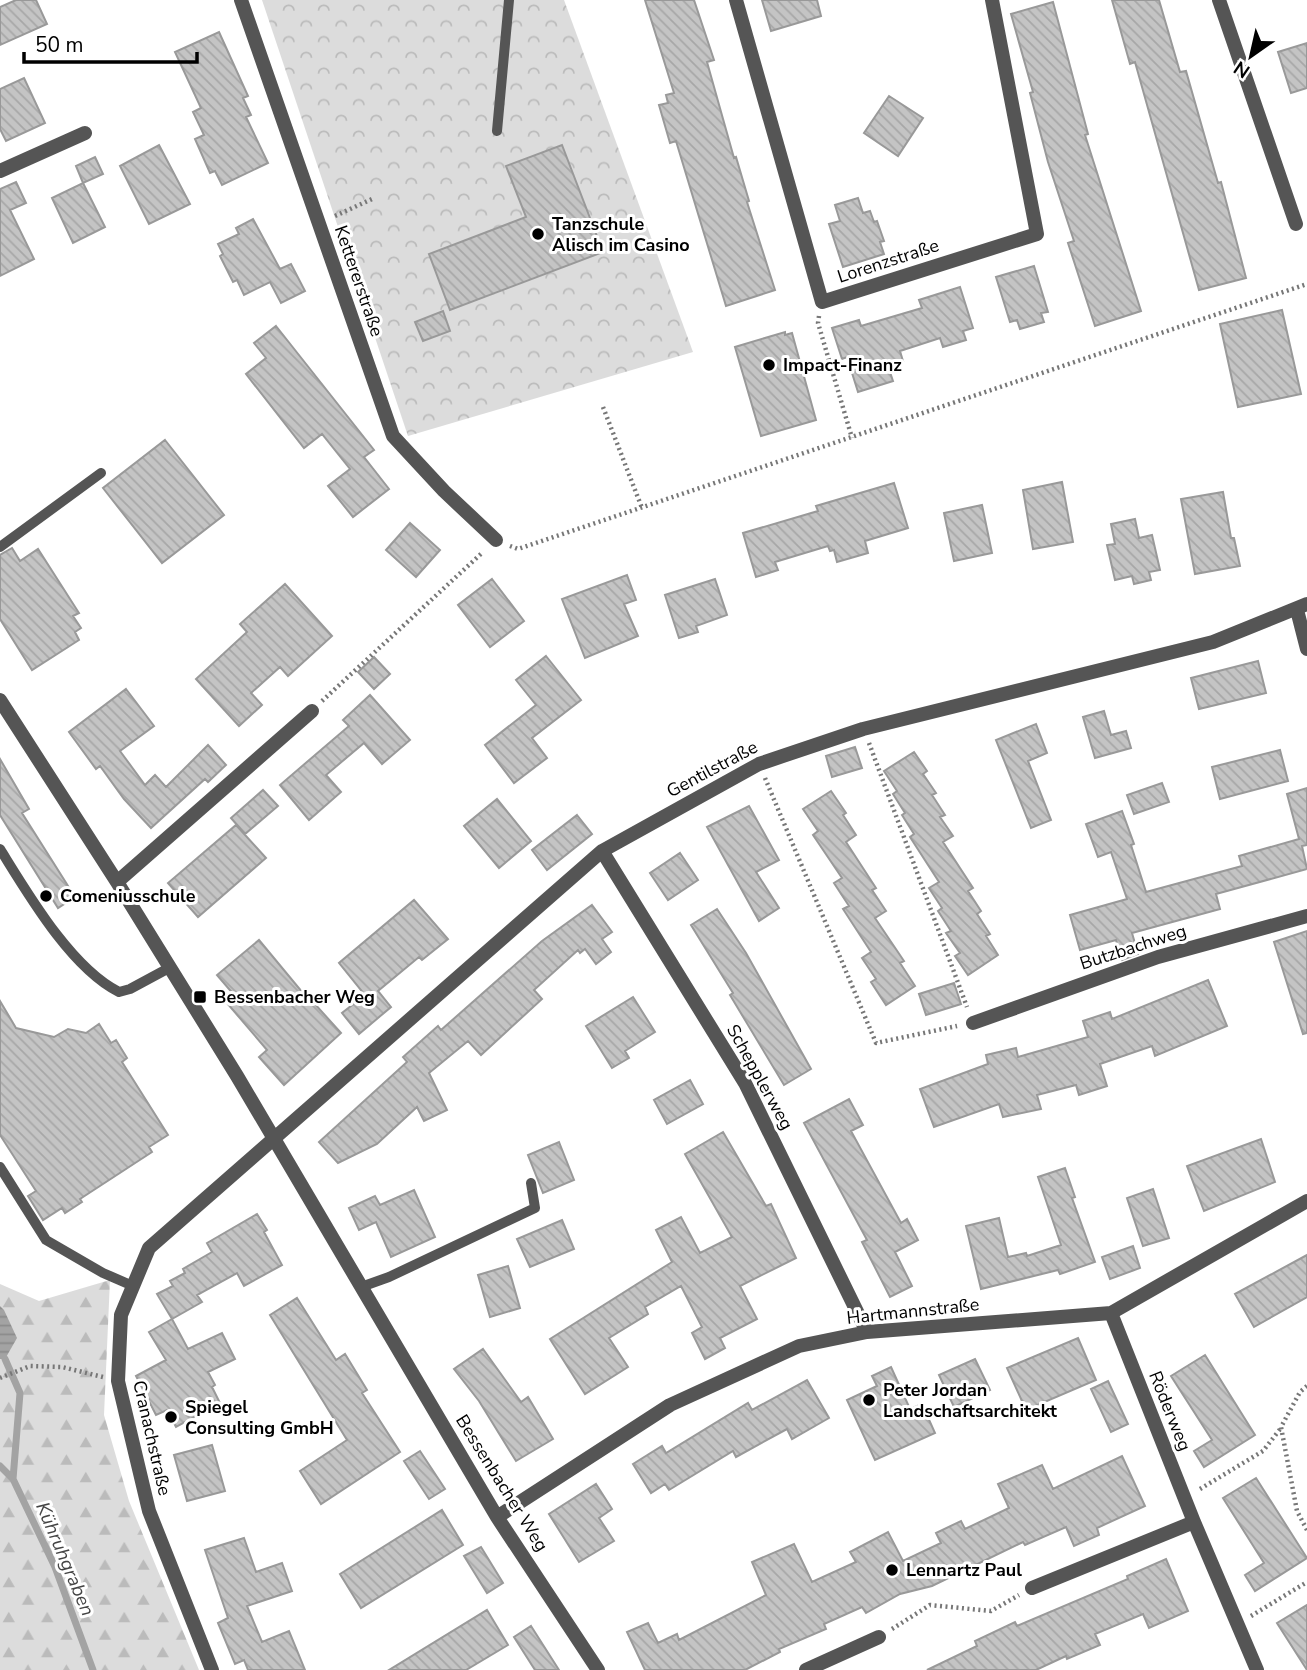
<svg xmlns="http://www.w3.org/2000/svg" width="1307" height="1670" viewBox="0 0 1307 1670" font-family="'Nunito Sans',sans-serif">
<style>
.forest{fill:url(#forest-firs)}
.park{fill:url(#park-crowns)}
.water{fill:url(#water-rules)}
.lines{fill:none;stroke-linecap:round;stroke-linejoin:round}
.stream{stroke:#a3a3a3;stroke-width:7}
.building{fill:url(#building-back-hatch);stroke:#999;stroke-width:2}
.path{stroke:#777;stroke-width:4.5;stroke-dasharray:2 3.5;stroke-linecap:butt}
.service{stroke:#555;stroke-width:10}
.minor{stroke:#555;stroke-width:14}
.poi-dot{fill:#000;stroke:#fff;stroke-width:2.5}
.labels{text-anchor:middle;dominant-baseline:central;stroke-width:6;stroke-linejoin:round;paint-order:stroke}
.poi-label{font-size:18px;font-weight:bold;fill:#000;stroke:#fff;text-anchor:start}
.street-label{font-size:18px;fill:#000;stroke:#fff}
.water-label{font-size:19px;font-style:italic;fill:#444;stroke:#fff}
</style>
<defs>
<pattern id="forest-firs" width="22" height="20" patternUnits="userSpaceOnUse" patternTransform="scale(1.75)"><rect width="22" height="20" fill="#dcdcdc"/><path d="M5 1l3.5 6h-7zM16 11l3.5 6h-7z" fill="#bbb"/></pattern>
<pattern id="park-crowns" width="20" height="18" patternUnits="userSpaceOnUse" patternTransform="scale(1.75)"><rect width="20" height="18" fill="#dcdcdc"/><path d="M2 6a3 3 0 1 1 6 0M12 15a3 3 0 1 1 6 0" fill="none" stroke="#bbb"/></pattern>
<pattern id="water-rules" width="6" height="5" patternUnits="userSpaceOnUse" patternTransform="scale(1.75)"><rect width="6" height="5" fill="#a3a3a3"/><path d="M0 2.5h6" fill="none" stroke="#8b8b8b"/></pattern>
<pattern id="building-back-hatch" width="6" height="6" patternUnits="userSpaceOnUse" patternTransform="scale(1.75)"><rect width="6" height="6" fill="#c4c4c4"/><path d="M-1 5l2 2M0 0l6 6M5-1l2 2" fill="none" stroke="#a7a7a7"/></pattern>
</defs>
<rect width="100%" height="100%" fill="#fff"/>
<path class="forest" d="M110,1280L104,1415L129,1501L199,1670H0V1284L39,1301Z"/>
<path class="park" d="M262,0H564L693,352L408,436Z"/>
<path class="water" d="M0,1306L4,1310L17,1338L5,1359H0Z"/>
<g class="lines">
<path class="stream" d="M5,1359L20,1393L13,1479
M0,1466L13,1479L55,1567L93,1670"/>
</g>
<path class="building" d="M16,0H36L47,24L0,45V7Z
M645,0H694L714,60L707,62L734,158L736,157L749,201L747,202L775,290L726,306L676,141L670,143L659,105L668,103L666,95L674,93Z
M762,0H817L821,16L771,31Z
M1112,0H1159L1180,72L1186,71L1218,183L1221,182L1246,278L1199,290L1135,62L1130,64Z
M1053,2L1088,134L1085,135L1141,311L1095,326L1068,243L1074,241L1048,162L1030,93L1033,92L1011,14Z
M219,32L248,96L243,98L251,115L246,117L268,163L222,185L215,171L210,173L195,139L204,135L193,112L201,108L175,52Z
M1307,43V88L1291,93L1278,52Z
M24,78L45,123L6,141L0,129V89Z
M889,96L923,118L898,156L864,133Z
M159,145L190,204L149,224L120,166Z
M562,145L603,252L450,310L429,254L526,217L506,166Z
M95,157L103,174L83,183L76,166Z
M16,182L26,203L10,210L34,259L0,276V189Z
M83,183L105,227L73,243L52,198Z
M858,198L863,213L870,211L874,222L877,221L884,241L880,242L884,254L843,267L829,224L840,221L835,205Z
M253,219L280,269L291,264L305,291L281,303L270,282L244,295L237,280L233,282L220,256L223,254L218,244L239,234L236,228Z
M1034,266L1048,312L1041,313L1044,322L1020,329L1017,320L1010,322L996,277Z
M960,287L973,328L963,331L966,340L943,347L940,338L900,351L903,361L888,366L893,381L858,392L847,357L842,359L832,328L859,320L861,326L922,308L919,300Z
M1282,310L1301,394L1238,407L1220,324Z
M443,311L450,331L423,341L415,322Z
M276,326L374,450L364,457L389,489L353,517L328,486L350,469L322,434L304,448L246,374L266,358L254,343Z
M785,332V335L792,333L816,420L761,436L735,347Z
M165,440L224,515L162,563L103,488Z
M1062,482L1073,542L1033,549L1023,490Z
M894,483L908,528L865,541L868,553L837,562L834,550L830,551L828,546L775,562L778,570L756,577L743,533L818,511L816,506Z
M1223,492L1231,538H1234L1240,566L1195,574L1181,499Z
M982,505L992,553L954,561L944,513Z
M1135,519L1139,538L1152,535L1160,570L1149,572L1151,580L1134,584L1132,576L1115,580L1107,545L1115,544L1111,524Z
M410,523L440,550L416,577L386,550Z
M12,548L20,561L38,549L79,613L73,616L81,628L75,632L79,640L32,670L0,619V555Z
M627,575L636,600L624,604L638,636L585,658L562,599Z
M492,579L524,621L490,647L458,605Z
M715,579L727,615L696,626L698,632L679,638L665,595Z
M285,584L332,636L288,676L280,667L251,693L262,705L239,726L196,679L247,632L240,624Z
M546,656L581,700L532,738L547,758L514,783L485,745L536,705L516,680Z
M374,657L390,674L374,689L358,672Z
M1258,661L1266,693L1199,709L1191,678Z
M126,689L154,726L120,751L145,785L155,775L166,787L208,745L226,765L208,782L205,779L151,828L124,799L100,766L96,769L69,732Z
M370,695L410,740L382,764L364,743L326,775L341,792L309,820L280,785L349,726L343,720Z
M1104,711L1111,735L1126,731L1131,748L1095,758L1083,717Z
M1036,724L1047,753L1028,761L1051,820L1031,828L996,740Z
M855,747L862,768L832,777L826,756Z
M1280,750L1288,781L1220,799L1212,767Z
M914,752L927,771L923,774L936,793L932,795L945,815L940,817L953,836L943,842L973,888L968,891L981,911L977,914L990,934L986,936L998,955L968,975L955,956L960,953L946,933L951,931L938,911L942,908L929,888L939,882L910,837L914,834L902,815L905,813L893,794L897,791L884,771Z
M0,759L29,809L22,813L75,897L58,908L0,815Z
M1162,783L1169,802L1134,814L1127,795Z
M1307,788V845L1302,846L1307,869L1216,894L1220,909L1132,933L1138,954L1122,960L1116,940L1080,950L1070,915L1127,899L1111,852L1098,857L1086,824L1122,811L1134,844L1131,845L1146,892L1242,866L1239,856L1299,839L1287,794Z
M263,790L278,806L245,834L231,818Z
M831,791L846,813L843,815L856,835L846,842L876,888L872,890L886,911L875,918L904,961L900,963L915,986L886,1005L871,982L876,979L862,958L871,952L843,909L849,906L834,883L842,878L813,835L818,831L803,809Z
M497,799L531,841L499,868L464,826Z
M749,806L779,860L756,872L779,908L759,921L707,827Z
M577,815L592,834L547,870L532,850Z
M236,825L266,858L198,917L168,883Z
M680,853L698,880L668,900L650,873Z
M414,900L448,939L422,960L419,957L378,991L391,1007L359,1034L342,1013L365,995L339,963Z
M592,905L612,932L602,939L611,952L596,964L585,949L580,953L578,950L534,990L542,999L481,1055L468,1041L429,1073L447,1110L424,1121L417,1107L377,1144L338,1163L319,1142L407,1062L403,1057L438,1026L441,1030L542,941Z
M717,909L746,953L811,1069L784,1085L730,995L733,993L691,925Z
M1307,931V1033L1303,1034L1274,942Z
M259,940L312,1004L314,1003L341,1033L284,1085L259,1057L267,1050L227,1003L235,996L217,975Z
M1208,980L1227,1026L1155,1056L1152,1046L1100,1064L1107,1086L1079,1095L1076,1085L1037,1095L1041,1109L1003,1117L999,1104L934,1127L920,1089L988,1064L986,1055L1016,1048L1018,1057L1088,1037L1083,1021L1110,1012L1112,1019Z
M954,983L961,1004L926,1015L919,994Z
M633,997L655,1032L625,1051L629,1058L612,1068L586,1026Z
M0,1001L16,1028L54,1037L68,1029L86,1033L99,1024L111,1043L116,1040L127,1058L122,1062L168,1135L149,1147L152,1152L80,1199L82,1202L65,1213L62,1208L43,1220L28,1196L36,1191L0,1135Z
M690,1080L703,1104L667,1124L654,1100Z
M849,1099L863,1125L851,1131L901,1223L907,1219L918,1240L895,1252L912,1286L890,1297L862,1242L867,1240L804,1123Z
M723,1132L766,1206L771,1204L796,1258L740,1286L757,1319L720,1338L725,1348L705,1359L692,1333L702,1327L681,1286L645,1307L648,1314L609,1338L628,1367L585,1394L550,1339L672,1262L656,1230L681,1217L700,1253L732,1237L685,1154Z
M1261,1139L1275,1182L1204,1211L1187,1166Z
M559,1142L574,1180L543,1193L528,1155Z
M1065,1168L1075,1197L1072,1198L1095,1262L1060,1274L1058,1270L981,1289L966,1226L999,1218L1008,1257L1026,1253L1027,1256L1061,1245L1038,1177Z
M1153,1189L1169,1238L1143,1246L1127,1198Z
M414,1190L435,1237L391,1257L376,1222L359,1230L349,1208L375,1196L380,1205Z
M257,1214L267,1230L264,1232L282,1265L244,1286L237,1273L197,1295L202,1302L172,1319L157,1294L173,1286L170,1281L185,1273L183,1269L212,1252L207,1243Z
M562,1220L574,1249L530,1267L517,1239Z
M1133,1246L1140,1268L1110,1279L1102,1257Z
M1307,1255V1297L1254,1327L1235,1294Z
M508,1266L520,1308L490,1317L478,1275Z
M297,1298L336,1360L345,1354L367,1390L362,1393L400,1452L321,1504L300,1471L347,1440L270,1315Z
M172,1319L188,1349L222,1333L235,1359L208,1372L215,1385L212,1387L220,1403L176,1427L167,1410L156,1415L136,1376L166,1360L149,1332Z
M1078,1338L1096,1380L1026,1410L1007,1368Z
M483,1349L521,1402L528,1397L553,1439L516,1461L479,1401L454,1369Z
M1205,1355L1255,1435L1204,1467L1194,1451L1212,1440L1171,1376Z
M975,1359L990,1390L954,1407L939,1375Z
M891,1367L910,1409L922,1404L935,1433L875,1460L847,1400L877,1386L872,1376Z
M807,1380L829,1418L792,1439L787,1429L736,1457L733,1451L669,1490L665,1484L651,1493L633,1464L662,1446L666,1453L748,1403L752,1410Z
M1108,1381L1128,1424L1111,1432L1091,1389Z
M212,1445L225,1491L187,1501L174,1455Z
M420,1451L445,1489L429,1499L404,1461Z
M1122,1456L1145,1506L1097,1528L1099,1535L1074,1546L1066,1527L1025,1545L1023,1542L932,1586L900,1594L866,1613L862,1607L824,1624L826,1629L779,1649L780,1652L745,1670H645L627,1632L648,1623L658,1643L677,1634L679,1640L766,1595L752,1562L794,1544L812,1582L856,1562L850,1552L888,1532L903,1561L941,1543L936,1533L961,1521L965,1529L1009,1508L998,1484L1042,1465L1053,1489Z
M1256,1478L1307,1558L1255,1591L1245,1575L1264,1563L1223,1498Z
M596,1484L612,1509L599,1518L614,1541L579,1562L549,1514Z
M442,1510L463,1545L361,1608L340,1574Z
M244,1538L256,1572L282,1563L292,1591L247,1606L262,1642L289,1631L305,1670H248L244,1660L235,1664L218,1623L228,1618L205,1550Z
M481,1547L503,1583L487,1593L464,1556Z
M1166,1559L1188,1611L1149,1628L1143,1614L1095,1634L1100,1645L1067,1659L1066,1656L1036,1670H927L977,1646L975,1641L1015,1622L1017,1626L1128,1579L1127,1576Z
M1307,1605V1670L1277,1623Z
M487,1610L508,1645L466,1670H389Z
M531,1626L559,1670H535L514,1637Z"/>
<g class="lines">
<path class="path" d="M335,216L372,199
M819,316L818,323L852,438
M603,407L642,508
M510,546L518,549L1307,284
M322,701L483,552
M869,743L967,1007
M765,778L876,1043L957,1026
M0,1378L30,1366L62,1367L103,1377
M1307,1386L1300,1392L1281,1427L1297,1511L1307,1530
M1200,1489L1263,1451L1281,1428
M1251,1616L1307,1582
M892,1629L930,1605L991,1611L1019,1595"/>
<path class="service" d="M497,131L509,0
M0,547L101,473
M0,849C28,894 71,968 119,992L130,989L169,968
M0,1167L46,1240L103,1273L133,1286
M361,1287L389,1277L535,1208L531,1183"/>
<path class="minor" d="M241,0L393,436L444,491L496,540
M736,0L822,302L1037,234L992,0
M1219,0L1296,224
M0,171L85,133
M1297,610L1307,649
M0,700L117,882L237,1076L497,1517L598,1670
M602,851L745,1083L867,1332
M117,882L312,711
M973,1023L1158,957L1307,916
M1111,1313L1194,1522L1257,1670
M497,1517L670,1405L799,1346L867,1332L1111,1313L1307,1201
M1032,1588L1194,1522
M212,1670L149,1511L118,1381L121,1315L149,1248L602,851L759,764L863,729L1213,642L1307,604
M806,1670L879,1637"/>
</g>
<g class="poi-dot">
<circle cx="538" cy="234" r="7"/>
<circle cx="769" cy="365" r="7"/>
<circle cx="46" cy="896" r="7"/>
<rect x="193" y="990" width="14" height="14" rx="3.5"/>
<circle cx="869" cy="1400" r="7"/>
<circle cx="171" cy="1417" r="7"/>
<circle cx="892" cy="1570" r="7"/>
</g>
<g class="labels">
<g class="poi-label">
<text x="552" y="224">Tanzschule<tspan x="552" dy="21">Alisch im Casino</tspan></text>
<text x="783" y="365">Impact-Finanz</text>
<text x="60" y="896">Comeniusschule</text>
<text x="214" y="997">Bessenbacher Weg</text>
<text x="883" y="1390">Peter Jordan<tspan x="883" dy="21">Landschaftsarchitekt</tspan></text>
<text x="185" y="1407">Spiegel<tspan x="185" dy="21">Consulting GmbH</tspan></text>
<text x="906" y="1570">Lennartz Paul</text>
</g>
<g class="street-label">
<text transform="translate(888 261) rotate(-18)">Lorenzstraße</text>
<text transform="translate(359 281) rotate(71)">Kettererstraße</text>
<text transform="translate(712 769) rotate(-28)">Gentilstraße</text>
<text transform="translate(1133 947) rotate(-18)">Butzbachweg</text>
<text transform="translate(760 1077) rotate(61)">Schepplerweg</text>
<text transform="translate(913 1311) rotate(-6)">Hartmannstraße</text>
<text transform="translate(1170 1411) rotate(68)">Röderweg</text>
<text transform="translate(152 1438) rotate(77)">Cranachstraße</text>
<text transform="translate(502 1483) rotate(58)">Bessenbacher Weg</text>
</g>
<g class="water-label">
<text transform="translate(65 1559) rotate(67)">Kühruhgraben</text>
</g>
</g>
<g transform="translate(1251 56) rotate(214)" stroke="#ffffff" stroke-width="5" paint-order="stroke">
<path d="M0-5L12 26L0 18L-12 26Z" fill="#000000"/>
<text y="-10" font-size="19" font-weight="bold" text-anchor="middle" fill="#000000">N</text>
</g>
<path d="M24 52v10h173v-10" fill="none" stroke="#000000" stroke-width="3.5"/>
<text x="35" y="52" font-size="21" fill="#000000" stroke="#ffffff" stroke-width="5" paint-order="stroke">50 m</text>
</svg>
